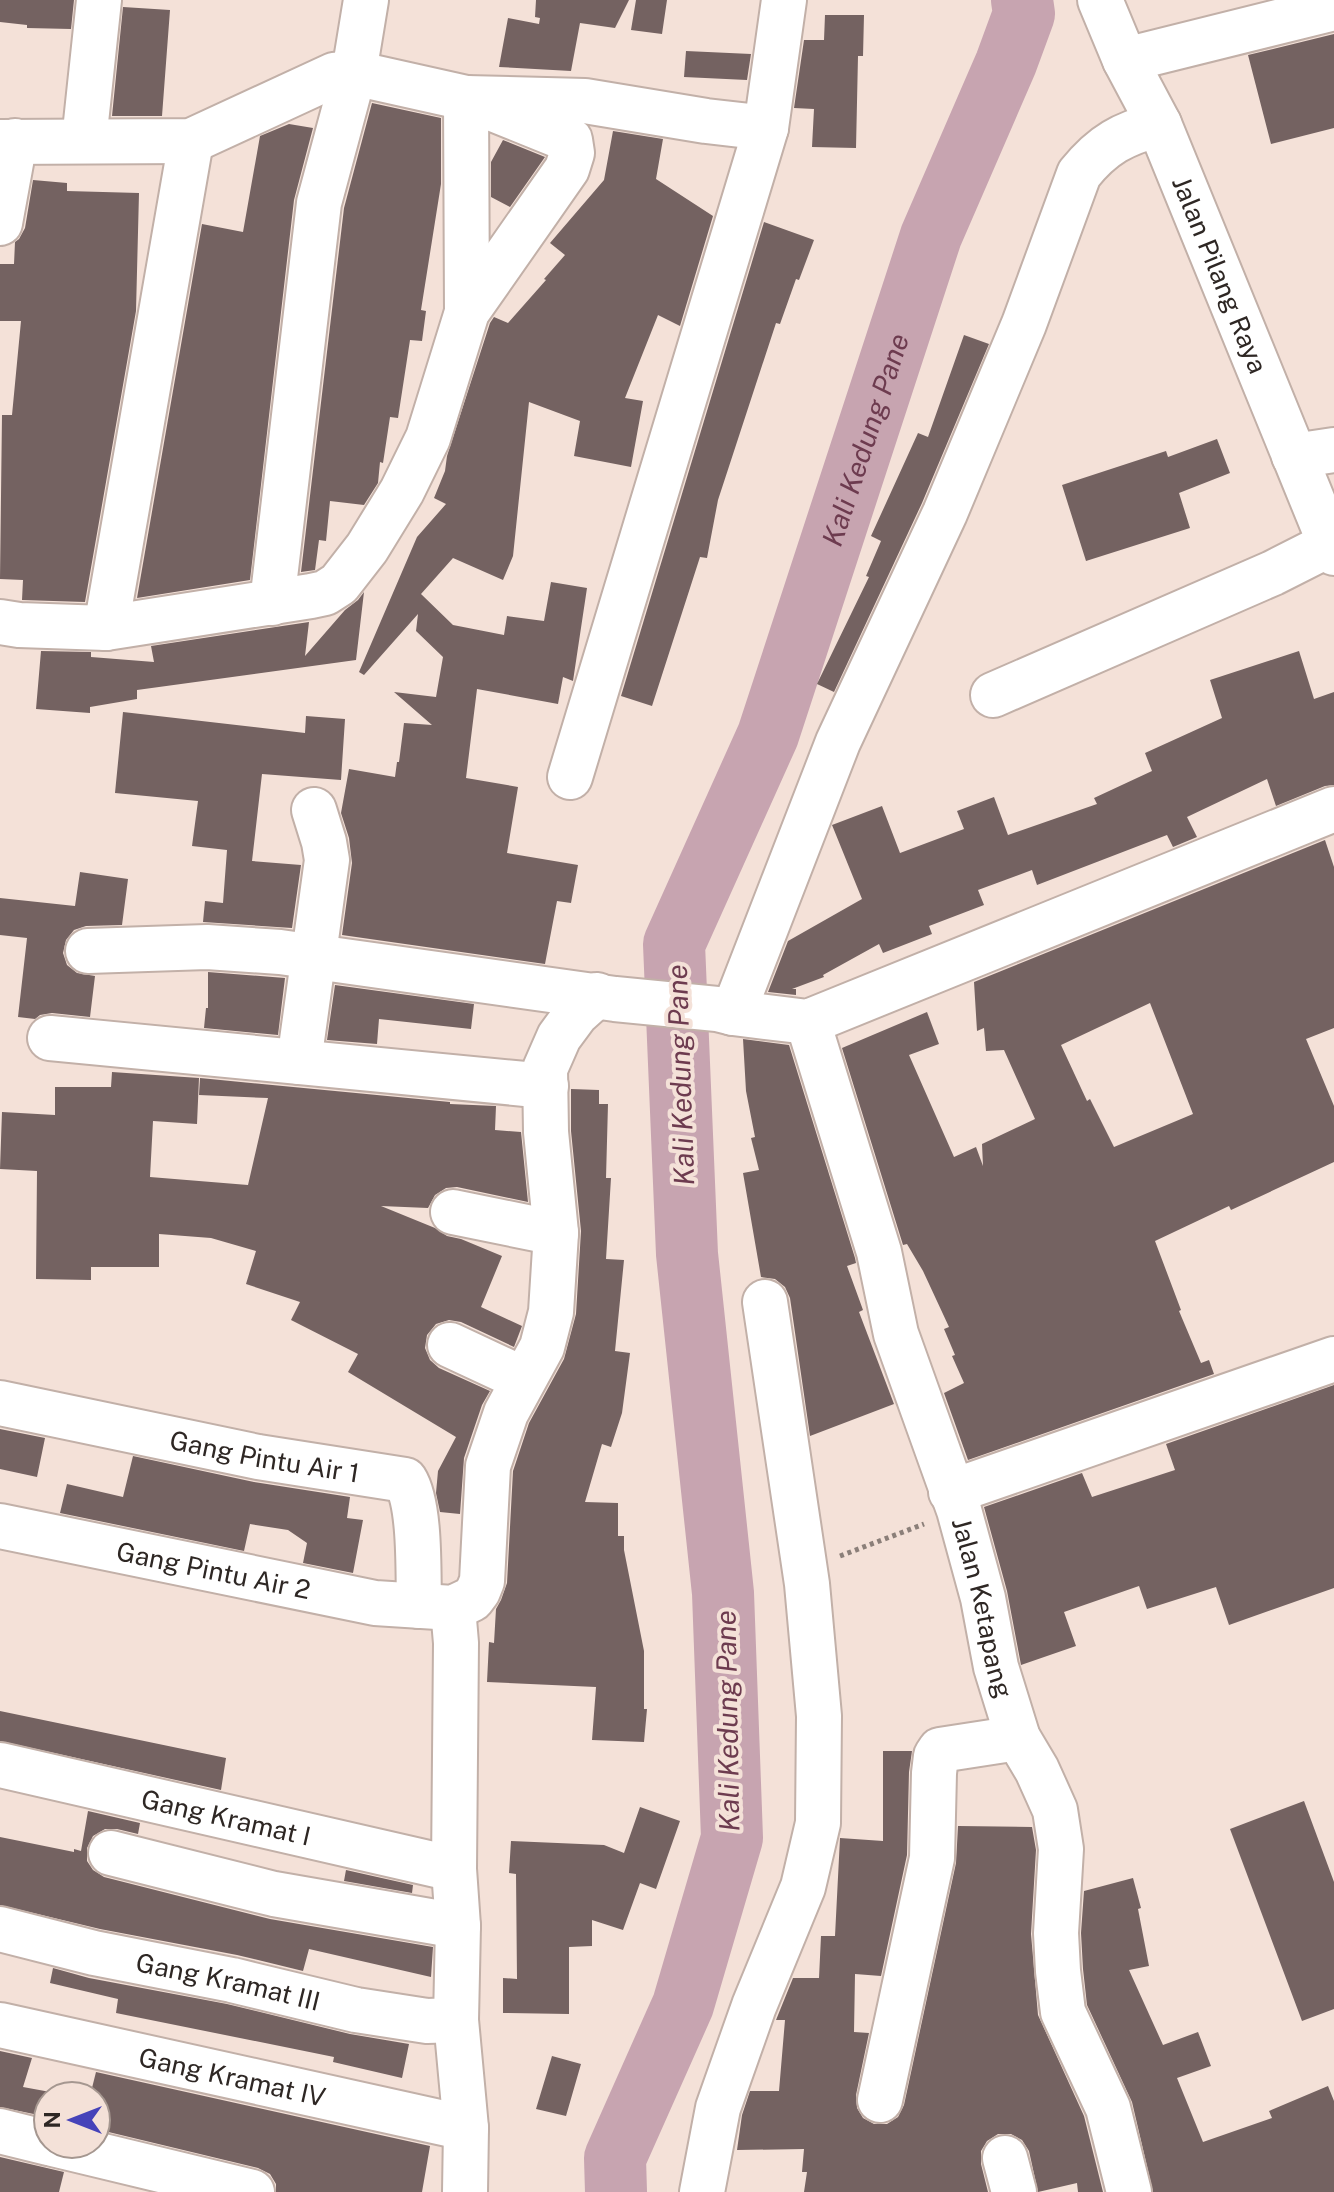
<svg xmlns="http://www.w3.org/2000/svg" width="1334" height="2192" viewBox="0 0 1334 2192" font-family="'Public Sans',sans-serif">
<style>
.lines{fill:none;stroke-linecap:round;stroke-linejoin:round}
.river{stroke:#c7a4b0;stroke-width:62}
.building{fill:#746261;fill-rule:evenodd}
.minor-casing{stroke:#c2b0a8;stroke-width:48}
.highway-casing{stroke:#c2b0a8;stroke-width:48}
.path{stroke:#8b7f79;stroke-width:5;stroke-dasharray:4 4;stroke-linecap:butt}
.minor{stroke:#fff;stroke-width:44}
.highway{stroke:#fff;stroke-width:44}
.labels{text-anchor:middle;dominant-baseline:central;stroke-width:8;stroke-linejoin:round;paint-order:stroke}
.street-label{font-size:26px;fill:#2e2724;stroke:#f4e1d8}
.water-label{font-size:28px;font-style:italic;fill:#6d3b4f;stroke:#f4e1d8}
</style>
<rect width="100%" height="100%" fill="#f4e1d8"/>
<g class="lines">
<path class="river" id="s1" d="M616,2192L615,2158L683,2005L732,1838L723,1593L687,1254L674,944L768,735L931,236L1006,63L1024,14L1022,0"/>
</g>
<path class="building" d="M0,0H74L71,29L27,28V25L0,22Z
M536,0H629L615,28L580,23L571,71L499,67L508,18L539,24L540,18L535,17Z
M636,0H667L662,34L631,30Z
M123,7L170,10L162,116H112Z
M825,15H864L863,56H858L856,148L812,147L814,109L794,108L804,40H824Z
M1334,34V128L1271,144L1248,55Z
M686,51L751,54L747,80L684,77Z
M372,103L441,118V184L421,310L426,311L422,341L410,340L398,418L390,417L383,463L380,462L378,483L364,505L330,501L326,541L319,540L315,570L301,572L344,208Z
M289,124L313,128L294,200L250,580L137,598L202,224L243,232L260,136Z
M613,131L663,139L656,179L713,216L680,326L658,315L625,398L643,401L631,467L574,456L580,421L529,402L513,556L503,580L453,558L421,594L453,625L504,635L507,616L544,621L551,582L587,588L573,681L563,677L558,704L477,689L466,778L518,787L507,853L578,865L571,903L557,901L545,964L342,935L352,863L349,838L341,813L349,769L395,777L397,762H399L404,723L432,725L394,692L436,697L443,657L416,631L418,614L364,675L359,672L417,537L446,504L434,498L445,471L447,456L490,323L494,317L508,323L546,280L544,279L565,255L550,243L604,180Z
M503,140L545,157L510,207L491,197V162Z
M33,180L67,183V191L139,193L136,311L85,602L22,600L23,580L0,579L2,415H12L21,321H0V264H14L15,242L19,239L25,228Z
M764,222L814,240L799,280L796,279L780,324L776,323L718,500L707,558L700,557L652,706L621,696Z
M964,335L989,344L922,503L834,692L817,684L869,577L866,576L881,541L871,536L918,433L928,437Z
M1217,439L1230,473L1179,493L1190,528L1086,561L1062,485L1166,451L1168,457Z
M364,592L356,660L137,690V699L90,707V713L36,709L41,651L91,652V657L154,662L151,646L309,622L305,656L345,610L358,600Z
M1299,651L1314,699L1334,692V785L1325,786L1276,806L1267,779L1187,817L1197,837L1173,847L1167,835L1037,885L1032,870L978,890L984,905L929,926L932,934L883,953L879,944L823,975L824,977L792,989H796V995L768,992L788,941L862,899L832,825L882,806L900,853L964,829L957,811L994,797L1008,835L1097,804L1094,798L1152,771L1145,753L1222,718L1210,680Z
M123,712L305,733L306,716L345,719L341,780L262,774L252,861L301,865L292,928L203,922L205,901L223,903L227,850L192,846L198,801L115,793Z
M1325,840L1334,867V1028L1306,1039L1334,1106V1162L1231,1210L1229,1206L1155,1241L1181,1310L1179,1311L1201,1363L1209,1360L1214,1374L968,1460L944,1393L964,1383L952,1356L955,1355L944,1329L949,1327L923,1271L907,1244L903,1245L842,1048L927,1012L939,1044L909,1055L954,1157L976,1147L983,1166L982,1144L1035,1119L1004,1050L986,1051L984,1028L977,1031L974,982ZM1150,1003L1193,1114L1114,1147L1090,1099L1087,1101L1061,1045Z
M80,872L128,879L122,925L86,926L74,930L66,940L63,953L67,965L77,973L95,976L90,1017L52,1013L40,1015L35,1019L18,1017L27,938L0,935V898L75,906Z
M208,972L285,978L278,1035L204,1028L206,1008H208Z
M335,985L474,1004L471,1029L379,1019L377,1044L327,1040Z
M743,1039L789,1045L855,1258L856,1263L847,1266L863,1310L859,1312L894,1404L810,1436L790,1298L785,1287L775,1279L761,1277L743,1173L759,1170L751,1138L755,1137L746,1091Z
M112,1072L199,1078L197,1124L153,1121L150,1177L248,1185L268,1098L199,1095L200,1078L450,1102V1104L496,1106L495,1130L521,1132L528,1202L457,1187L446,1188L435,1195L428,1208L381,1206L435,1228L447,1236L461,1239L502,1256L481,1307L522,1326L514,1347L461,1322L449,1320L436,1324L427,1335L425,1348L430,1360L439,1368L490,1391L482,1405L464,1458L460,1514L440,1512L436,1493L438,1471L456,1437L348,1372L358,1354L291,1320L300,1302L246,1284L256,1251L211,1238L159,1234V1267H91V1280L36,1279L37,1171L0,1169L2,1112L55,1115V1087H111Z
M571,1089L599,1090V1104H608L606,1178H611L606,1259L624,1260L615,1351L630,1353L622,1413L611,1447L602,1444L585,1502L618,1503V1536H624V1550L644,1651V1709H647L644,1742L592,1740L596,1687L487,1682L489,1642L494,1643L496,1609L501,1600L507,1583L513,1471L529,1423L564,1359L576,1314L581,1231L571,1131Z
M1334,1385V1588L1229,1625L1216,1587L1147,1609L1139,1586L1064,1612L1076,1646L1021,1665L1007,1591L984,1507L1082,1473L1092,1497L1175,1470L1166,1444Z
M0,1429L45,1438L37,1477L0,1469Z
M133,1456L254,1482L350,1497L347,1518L363,1520L353,1573L303,1563L307,1543L288,1530L250,1524L244,1551L60,1513L67,1484L123,1497Z
M0,1711L226,1758L221,1790L0,1741Z
M883,1751H912L909,1772L907,1855L881,1976L855,1974L854,2032L869,2033L856,2095L857,2108L863,2118L874,2124H887L898,2117L904,2105L956,1863L958,1826L1032,1827L1036,1850L1031,1934L1038,2015L1084,2116L1103,2192H1078L1077,2183L1038,2192L1029,2151L1022,2140L1011,2134H998L987,2141L981,2151V2164L988,2192H804L807,2172H802L804,2149L737,2150L742,2115L750,2091H779L785,2020H776L793,1978H819L821,1936H835L840,1838L883,1841Z
M1304,1801L1334,1882V2009L1302,2021L1230,1829Z
M640,1807L680,1821L656,1889L640,1883L623,1930L592,1920V1946L569,1947V2014L503,2013V1978L517,1979L516,1874L509,1873L511,1841L604,1845L624,1853Z
M88,1811L140,1823L138,1834L117,1829H105L93,1836L87,1848V1861L93,1870L104,1877L270,1919L433,1947L431,1977L309,1949L303,1971L237,1955L100,1929L0,1905V1837L74,1852V1849L81,1851Z
M346,1870L413,1885L412,1893L344,1881Z
M1133,1878L1141,1908L1138,1909L1149,1966L1129,1970L1163,2045L1198,2032L1211,2066L1177,2078L1203,2142L1272,2118L1269,2111L1328,2086L1334,2101V2192H1153L1132,2102L1087,2005L1083,1969L1081,1933L1084,1891Z
M53,1968L89,1978L227,2004L350,2034L409,2044L402,2078L333,2062L334,2057L116,2013L118,1999L50,1983Z
M0,2051L32,2058L23,2087L72,2096H48V2117L0,2107Z
M552,2056L581,2064L566,2116L536,2109Z
M96,2072L430,2146L422,2192H276V2184L270,2174L258,2168L96,2129V2096H90Z
M0,2157L64,2172L59,2192H0Z"/>
<g class="lines">
<g class="minor-casing">
<g id="minor">
<path d="M1125,60L1334,8"/>
<path d="M766,128L784,0"/>
<path d="M84,141L99,0"/>
<path d="M0,142L191,141L334,75L354,73L466,98L570,140L572,153L567,169L467,312L428,438L402,491L367,548L339,584L325,593L311,596L106,628L19,625L0,622"/>
<path d="M0,223L15,141"/>
<path d="M467,312L466,98L585,101L706,121L766,128L570,777"/>
<path d="M1294,456L1334,450"/>
<path d="M272,603L319,203L354,73L366,0"/>
<path d="M106,628L191,141"/>
<path d="M993,695L1273,573L1330,544"/>
<path d="M88,951L207,947L280,952L615,999L717,1009L733,1013L808,1022L1334,809"/>
<path d="M733,1013L838,742L945,513L1024,324L1079,174C1103,144 1123,134 1159,124"/>
<path id="s2" d="M808,1022L879,1252L896,1334L959,1510L983,1598L996,1667L1018,1738L1037,1770L1055,1810L1061,1849L1056,1933L1058,1971L1063,2012L1108,2108L1129,2192"/>
<path d="M50,1038L546,1086"/>
<path d="M299,1062L327,860L324,842L314,810"/>
<path d="M453,1212L556,1233"/>
<path d="M450,1345L523,1379"/>
<path id="s3" d="M0,1403L258,1457L405,1480C421,1505 418,1575 419,1606"/>
<path d="M951,1492L1334,1359"/>
<path id="s4" d="M0,1526L375,1603L453,1608L472,1599L478,1591L482,1581L488,1466L506,1413L542,1347L551,1312L556,1233L546,1132L545,1069L559,1037L576,1014L597,995"/>
<path d="M453,1608L456,1643L454,1869L458,1926L456,2020L466,2128L465,2192"/>
<path id="s5" d="M0,1765L454,1869"/>
<path d="M111,1853L274,1894L458,1926"/>
<path id="s6" d="M0,1929L94,1953L232,1980L356,2010L427,2021L456,2020"/>
<path id="s7" d="M0,2025L466,2128"/>
<path d="M880,2100L932,1858L934,1773L936,1756L940,1750L1018,1738"/>
<path d="M0,2131L48,2143"/>
<path d="M53,2144L252,2192"/>
<path d="M1005,2158L1014,2192"/>
<path d="M702,2192L718,2108L754,2006L803,1887L818,1823L819,1716L807,1584L765,1302"/>
</g>
</g>
<g class="highway-casing">
<g id="highway">
<path id="s8" d="M1100,0L1125,60L1159,124L1334,553"/>
</g>
</g>
<path class="path" d="M840,1556L924,1524"/>
<use href="#minor" class="minor"/>
<use href="#highway" class="highway"/>
</g>
<g class="labels">
<g class="street-label">
<text stroke="none"><textPath href="#s8" startOffset="300">Jalan Pilang Raya</textPath></text>
<text stroke="none"><textPath href="#s3" startOffset="270">Gang Pintu Air 1</textPath></text>
<text stroke="none"><textPath href="#s4" startOffset="218">Gang Pintu Air 2</textPath></text>
<text stroke="none"><textPath href="#s2" startOffset="612">Jalan Ketapang</textPath></text>
<text stroke="none"><textPath href="#s5" startOffset="232">Gang Kramat I</textPath></text>
<text stroke="none"><textPath href="#s6" startOffset="234">Gang Kramat III</textPath></text>
<text stroke="none"><textPath href="#s7" startOffset="238">Gang Kramat IV</textPath></text>
</g>
<g class="water-label">
<text stroke="none"><textPath href="#s1" startOffset="1812">Kali Kedung Pane</textPath></text>
<text transform="translate(680 1075) rotate(-92)">Kali Kedung Pane</text>
<text transform="translate(727 1721) rotate(-91)">Kali Kedung Pane</text>
</g>
</g>
<g transform="translate(72 2120) rotate(270)"><circle r="38" fill="#f4e1d8" stroke="#a59790" stroke-width="2"/>
<path d="M0-6L14 30L0 20L-14 30Z" fill="#4643b9"/>
<text y="-12" font-size="22" font-weight="bold" text-anchor="middle" fill="#2e2724">N</text>
</g>
</svg>
